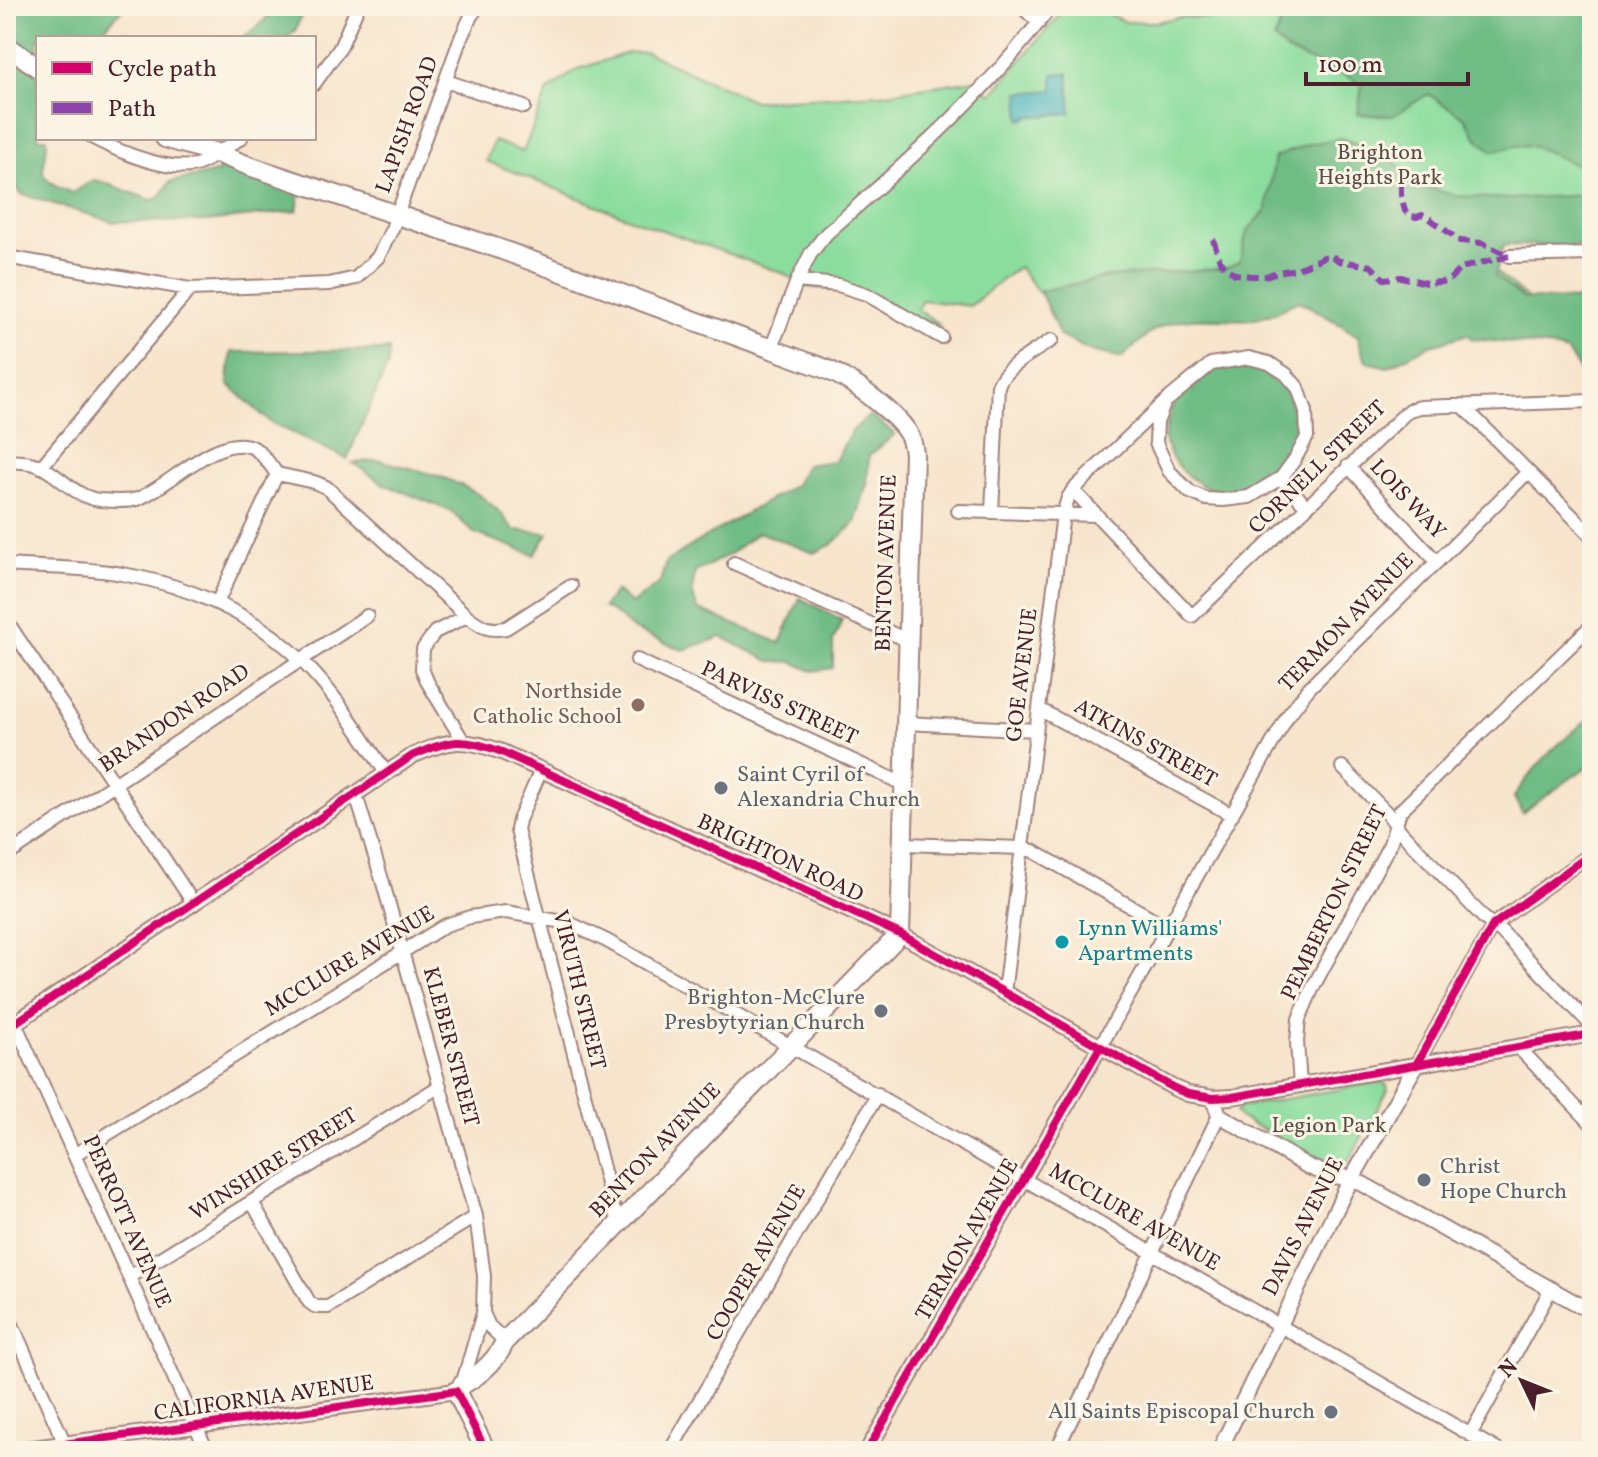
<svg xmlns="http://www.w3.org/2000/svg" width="1598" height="1457" viewBox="0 0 1598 1457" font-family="Vollkorn,serif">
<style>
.green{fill:#8bdd9e;stroke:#6a7e64;stroke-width:2}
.forest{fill:#70bc85;stroke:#5d6e58;stroke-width:2}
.water{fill:#44b3bd;stroke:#476974;stroke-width:2}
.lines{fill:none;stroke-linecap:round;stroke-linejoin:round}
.minor-casing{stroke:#a0827c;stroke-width:16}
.tertiary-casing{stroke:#a0827c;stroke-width:18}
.primary-casing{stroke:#a0827c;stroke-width:22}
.minor{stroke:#fff;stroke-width:12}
.tertiary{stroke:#fff;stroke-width:14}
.primary{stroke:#fff;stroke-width:18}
.quiet{stroke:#8e44ad;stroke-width:6;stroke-dasharray:12 6;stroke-linecap:butt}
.cycleway-casing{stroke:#fcf5e5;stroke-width:13}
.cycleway{stroke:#d6006c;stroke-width:8}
.education-dot{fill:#8d6e63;stroke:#fcf5e5;stroke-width:3}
.worship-dot{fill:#6b7280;stroke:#fcf5e5;stroke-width:3}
.culture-dot{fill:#0f9aa8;stroke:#fcf5e5;stroke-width:3}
.labels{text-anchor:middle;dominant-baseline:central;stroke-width:6;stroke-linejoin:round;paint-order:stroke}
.street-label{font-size:22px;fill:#4a1f2b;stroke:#fcf5e5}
.park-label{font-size:22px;fill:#5a4e48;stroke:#fcf5e5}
.education-label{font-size:22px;fill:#785e54;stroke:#fcf5e5;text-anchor:end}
.worship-label{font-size:22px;fill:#5b616d;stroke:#fcf5e5;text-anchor:start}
.culture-label{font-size:22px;fill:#0d838f;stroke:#fcf5e5;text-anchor:start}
</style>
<rect width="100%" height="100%" fill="#fcf5e5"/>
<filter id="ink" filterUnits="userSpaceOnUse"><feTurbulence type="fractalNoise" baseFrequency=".0125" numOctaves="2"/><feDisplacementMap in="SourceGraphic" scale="16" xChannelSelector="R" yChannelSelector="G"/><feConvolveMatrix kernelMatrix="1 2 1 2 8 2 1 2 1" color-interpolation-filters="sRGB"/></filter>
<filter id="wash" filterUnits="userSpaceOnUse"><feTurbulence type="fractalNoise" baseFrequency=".006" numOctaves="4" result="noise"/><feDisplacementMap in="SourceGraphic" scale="32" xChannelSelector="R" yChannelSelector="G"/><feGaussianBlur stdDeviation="1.8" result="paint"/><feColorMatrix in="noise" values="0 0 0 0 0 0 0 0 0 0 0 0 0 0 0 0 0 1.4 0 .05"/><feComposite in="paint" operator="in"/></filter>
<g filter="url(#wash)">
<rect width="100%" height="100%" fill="#f7e4cc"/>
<path class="green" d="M1067,6H1088L1126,22H1156L1180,17L1363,25L1592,28V240L1505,238L1483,261L1547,315L1278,262L1058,315L1018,267L970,306L922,300L917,309L939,324L930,338L906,320L847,291L805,286L785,274L631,219L486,161L494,141L523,152L548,91L576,70L627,53L646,52L754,101L880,94L974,80L992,94Z
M1380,1082L1386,1084L1388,1090L1349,1161L1342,1164L1323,1162L1239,1117L1236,1112L1240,1107Z"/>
<path class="forest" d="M6,6H125L96,38H38V138H47C47,176 28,174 72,193L94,180L103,182L151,200L159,198L170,182L218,172L225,156L301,183L297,211L208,221L113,222L21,194L6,170Z
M279,6H305L295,31L287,38H240L255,29Z
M1295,6H1592V164C1574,171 1549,149 1531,146C1520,143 1504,149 1492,151L1476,137L1465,118L1428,94L1393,116L1358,114L1362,85L1343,74L1288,52L1274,39L1287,8Z
M1342,138L1389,157L1418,184L1456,196L1507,199L1586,195L1592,193V246L1503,245L1495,276L1524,299L1592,300V383L1582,374L1567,352L1545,346L1472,339L1468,334L1428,346L1387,367L1367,362L1362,352L1358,336C1338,324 1319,310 1298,301C1282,309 1269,317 1252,319C1220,322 1192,312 1160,327C1146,333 1133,349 1121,358L1091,351L1060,336L1040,291L1107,277L1226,268L1240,261L1247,231L1266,211L1275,157L1309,144Z
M389,350L388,365L347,459L270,422L228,384L231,352Z
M1246,364L1272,375L1287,390L1296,428L1289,451L1274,472L1249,485L1223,493L1201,485L1183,472L1172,458L1164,439L1170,412L1178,397L1215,369Z
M870,415L895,434L869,456L867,484L855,523L833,544L814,553L758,532L729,555L695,572L692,591L697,609L780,643L800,598L842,620L833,641V668L812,671L793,662L770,661L722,637L683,650L634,630L615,614L603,607L616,591L631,604L660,583L666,562L702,539L795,485L806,465L835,461L851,432Z
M380,460C418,471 464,478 494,507C502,513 508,523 514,530L548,533L535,555L474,533L451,511L384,484L353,463Z
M1592,717V763L1522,813L1514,797C1534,765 1562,739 1592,717Z"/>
<path class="water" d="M1068,73L1071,113L1026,117V119L1021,120L1019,93L1053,90V74Z"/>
</g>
<g filter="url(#ink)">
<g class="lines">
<g class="minor-casing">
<path id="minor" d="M188,6H193
M1021,6L1039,23
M446,81L524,107
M314,84L340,48L358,6
M93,138C118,151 176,177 203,162C216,155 228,146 241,138
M1509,256L1592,254
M6,257L190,289
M797,281L838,285L866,294L941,337
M771,349L797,281L811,253L826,234C907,162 987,93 1051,6
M1462,405L1592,536
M6,461C18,462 31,461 42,467C61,477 77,498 100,500C111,501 127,502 137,499C167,489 216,433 252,447C262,452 270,465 277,474L217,603
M1348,466L1437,562
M41,467L190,289L329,284L356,278L378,257L392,229L460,40L471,16L478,6
M277,474L314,482L326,487L467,616
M1281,478L1306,506
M1073,490L1192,616L1409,410L1420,407L1592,401
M958,511L1096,515
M992,512L998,386C1004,367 1035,351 1052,340
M734,563L909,641
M6,565C44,568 85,567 122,574C188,585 254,614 302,661C336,694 360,735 387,774
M6,620L194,904
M637,660L905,785
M1039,709L1232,815
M906,723L1036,730
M463,741L428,683L422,669L423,649L435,632L467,616C482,627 487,631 506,628L571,586
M1342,767L1387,813L1402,833L1485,919L1501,931L1592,1026
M541,770L519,820L517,830L614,1211L621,1222
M356,795L383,883L476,1216L484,1276L483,1313L462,1385
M903,844L1022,848L1033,851L1169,928
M6,856L367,616
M1004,993L1063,514L1068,498L1073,490L1165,402L1211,364L1249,358L1269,363L1286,374L1298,388L1306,411L1307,437L1295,459L1281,478L1249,497L1223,500L1206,499L1190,492L1169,471L1156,443L1157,422L1165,402
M6,1010L15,1023L207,1451
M1100,1047L1287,717L1309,688L1528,472
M1518,1047L1592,1124
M1416,1065L1493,925L1592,853
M1300,1086L1297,1042L1299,1019L1313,987L1390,844L1400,811L1592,625
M74,1155L446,925L470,917L506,912L569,923L607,941L1499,1451
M252,1202L309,1302L316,1307H328L476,1216
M129,1277L440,1086
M6,1311L65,1444
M483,1313L489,1326L505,1341
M1470,1435L1551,1289
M670,1451L878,1094
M1056,1451L1219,1115"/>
</g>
<g class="tertiary-casing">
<path id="tertiary" d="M6,1027L15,1023L412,756C450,739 463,737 502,752L900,934L1174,1088L1188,1094L1213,1098L1232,1097L1592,1034
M1213,1098L1219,1115L1309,1167L1332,1176L1352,1178L1592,1312
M11,1451L456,1391
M867,1451L1100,1047
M1219,1451L1345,1191L1416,1065"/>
</g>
<g class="primary-casing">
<path id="primary" d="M6,45L38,68
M165,138L216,153L249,166L494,247L807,362C818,366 831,370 842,377C860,387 899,416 909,435C912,440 913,447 914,453L900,934L505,1341C497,1361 481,1374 462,1385
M456,1391L486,1451"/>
</g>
<use href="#minor" class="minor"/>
<use href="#tertiary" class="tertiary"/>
<use href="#primary" class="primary"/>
<path class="quiet" d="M1401,185V195L1405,211L1410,216L1417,217L1422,215L1429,218L1460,241L1482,243L1509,256
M1213,239L1220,261L1226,268L1235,274L1251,276H1266L1277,272L1297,269L1324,257L1332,256L1339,261L1371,266L1384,279L1401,277L1426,283L1442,282L1450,279L1461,268L1509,256"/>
<g class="cycleway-casing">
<path id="cycleway" d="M6,1027L15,1023L412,756C450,739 463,737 502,752L900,934L1174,1088L1188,1094L1213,1098L1232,1097L1592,1034
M1416,1065L1493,925L1592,853
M11,1451L456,1391L486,1451
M867,1451L1100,1047"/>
</g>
<use href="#cycleway" class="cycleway"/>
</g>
</g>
<circle class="education-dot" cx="638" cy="705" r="8"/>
<g class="worship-dot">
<circle cx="721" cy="788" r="8"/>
<circle cx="881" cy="1011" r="8"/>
<circle cx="1424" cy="1180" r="8"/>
<circle cx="1331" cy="1412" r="8"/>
</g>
<circle class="culture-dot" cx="1062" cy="942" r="8"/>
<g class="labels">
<g class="street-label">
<text transform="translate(408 125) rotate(-70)">LAPISH ROAD</text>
<text transform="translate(1318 468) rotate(-44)">CORNELL STREET</text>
<text transform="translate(1407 500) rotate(47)">LOIS WAY</text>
<text transform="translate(887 563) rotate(-88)">BENTON AVENUE</text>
<text transform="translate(1347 623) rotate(-46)">TERMON AVENUE</text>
<text transform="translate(1023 675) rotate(-83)">GOE AVENUE</text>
<text transform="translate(779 704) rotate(25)">PARVISS STREET</text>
<text transform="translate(175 719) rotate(-34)">BRANDON ROAD</text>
<text transform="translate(1145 744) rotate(29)">ATKINS STREET</text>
<text transform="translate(780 859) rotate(25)">BRIGHTON ROAD</text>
<text transform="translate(1335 903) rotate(-64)">PEMBERTON STREET</text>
<text transform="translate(350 962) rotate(-31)">MCCLURE AVENUE</text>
<text transform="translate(578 990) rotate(76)">VIRUTH STREET</text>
<text transform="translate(450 1047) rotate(75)">KLEBER STREET</text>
<text transform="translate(656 1151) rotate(-46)">BENTON AVENUE</text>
<text transform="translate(274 1165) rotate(-32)">WINSHIRE STREET</text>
<text transform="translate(1134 1218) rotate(30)">MCCLURE AVENUE</text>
<text transform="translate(126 1222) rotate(66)">PERROTT AVENUE</text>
<text transform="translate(1304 1227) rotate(-63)">DAVIS AVENUE</text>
<text transform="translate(968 1240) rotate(-60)">TERMON AVENUE</text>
<text transform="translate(757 1263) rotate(-60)">COOPER AVENUE</text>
<text transform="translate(264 1399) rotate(-8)">CALIFORNIA AVENUE</text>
</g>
<g class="park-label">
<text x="1380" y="153">Brighton<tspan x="1380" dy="25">Heights Park</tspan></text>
<text x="1329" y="1126">Legion Park</text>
</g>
<g class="education-label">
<text x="622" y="692">Northside<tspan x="622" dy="25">Catholic School</tspan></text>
</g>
<g class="worship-label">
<text x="737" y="775">Saint Cyril of<tspan x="737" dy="25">Alexandria Church</tspan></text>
<text x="865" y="998" text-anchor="end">Brighton-McClure<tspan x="865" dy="25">Presbytyrian Church</tspan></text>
<text x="1440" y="1167">Christ<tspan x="1440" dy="25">Hope Church</tspan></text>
<text x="1315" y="1412" text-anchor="end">All Saints Episcopal Church</text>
</g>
<g class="culture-label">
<text x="1078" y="929">Lynn Williams'<tspan x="1078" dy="25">Apartments</tspan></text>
</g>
</g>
<rect width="1598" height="1457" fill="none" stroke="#fcf5e5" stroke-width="32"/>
<rect x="36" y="36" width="280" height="104" fill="#fcf5e5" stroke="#b59f9b" stroke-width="2"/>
<rect x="52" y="62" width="40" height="12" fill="#d6006c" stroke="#b59f9b" stroke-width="2"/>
<text x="108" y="76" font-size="24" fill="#4a1f2b">Cycle path</text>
<rect x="52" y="102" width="40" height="12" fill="#8e44ad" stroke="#b59f9b" stroke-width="2"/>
<text x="108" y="116" font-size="24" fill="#4a1f2b">Path</text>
<g transform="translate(1522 1381) rotate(313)" stroke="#fcf5e5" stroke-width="6" paint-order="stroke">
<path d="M0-6L14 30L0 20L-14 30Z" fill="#4a1f2b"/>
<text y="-12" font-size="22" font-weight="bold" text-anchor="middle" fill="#4a1f2b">N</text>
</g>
<path d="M1306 72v12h162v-12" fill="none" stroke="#4a1f2b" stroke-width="4"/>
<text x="1318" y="72" font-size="24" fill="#4a1f2b" stroke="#fcf5e5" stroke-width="6" paint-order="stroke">100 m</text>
</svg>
